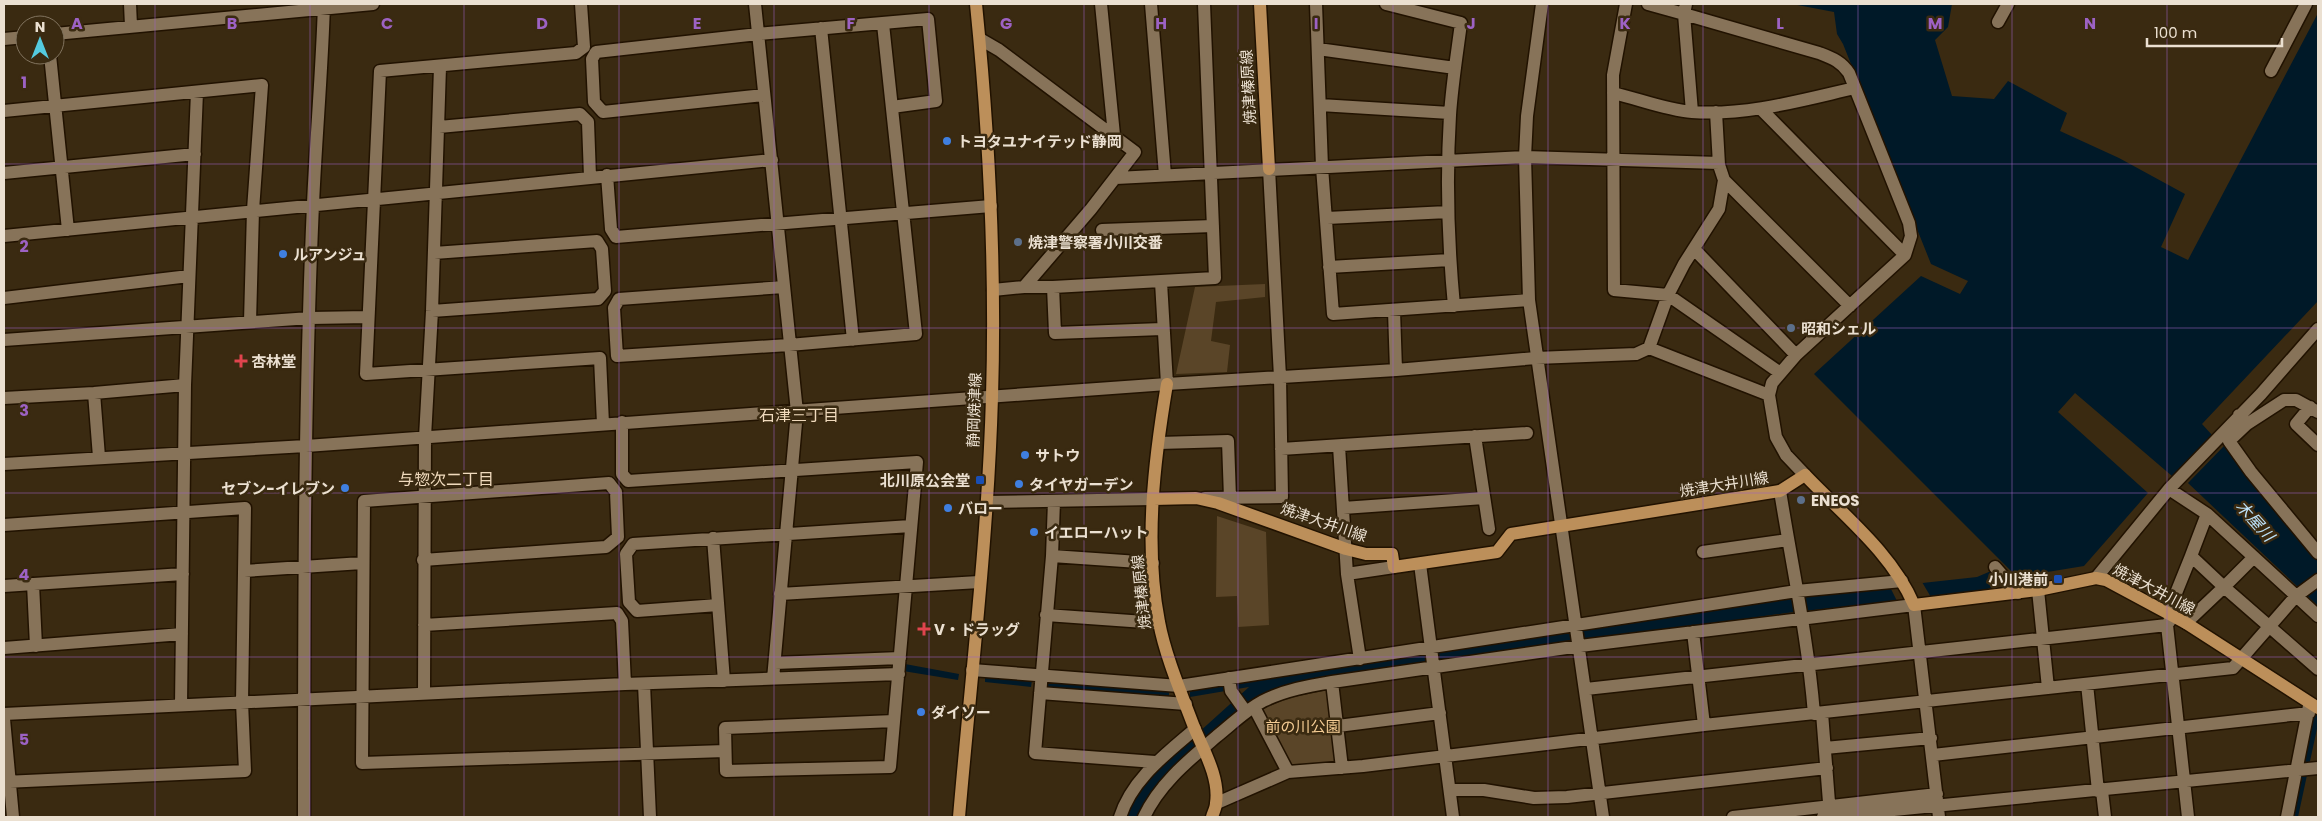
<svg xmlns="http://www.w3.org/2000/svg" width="2322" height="821" viewBox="0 0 2322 821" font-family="Poppins,'Noto Sans JP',sans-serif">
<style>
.green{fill:#5a4528}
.water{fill:#001928}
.pier{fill:#3a2a11}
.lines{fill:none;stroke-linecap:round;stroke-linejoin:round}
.minor-casing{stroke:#211200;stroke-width:15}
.major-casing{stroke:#211200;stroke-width:15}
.minor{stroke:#877359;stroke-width:12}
.major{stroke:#bc8f5a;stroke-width:12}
.grid{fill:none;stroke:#9d62c4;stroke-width:1;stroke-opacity:0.55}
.shop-dot{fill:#3f7fe0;stroke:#3a2a11;stroke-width:2}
.service-dot{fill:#5c6f8a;stroke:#3a2a11;stroke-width:2}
.health-dot{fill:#e0444e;stroke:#3a2a11;stroke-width:2}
.transit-dot{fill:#1a4fb4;stroke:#3a2a11;stroke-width:2}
.labels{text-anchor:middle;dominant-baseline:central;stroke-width:5;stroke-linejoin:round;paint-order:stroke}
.street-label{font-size:15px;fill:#ebe0d1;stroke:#3a2a11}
.poi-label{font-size:15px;font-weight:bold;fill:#ebe0d1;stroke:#3a2a11;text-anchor:start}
.park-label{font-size:15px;fill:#f5cc94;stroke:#3a2a11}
.neighbourhood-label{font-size:16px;fill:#f0dabd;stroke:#3a2a11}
.water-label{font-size:16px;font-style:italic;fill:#bde3fb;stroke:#3a2a11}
.grid-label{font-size:16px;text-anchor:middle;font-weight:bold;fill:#9d62c4;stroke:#3a2a11;stroke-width:5;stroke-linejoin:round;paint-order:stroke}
</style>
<rect width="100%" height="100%" fill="#3a2a11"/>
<path class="green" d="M1265,284V297L1216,302L1211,341L1230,345L1227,372L1176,374L1195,287Z
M1217,516L1266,532L1269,625L1238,627L1237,596L1216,597Z
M1328,690L1337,762L1334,764L1290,768L1262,713L1263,709L1289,698Z"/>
<path class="water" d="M1792,4H1952L1948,27L1935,40L1952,96L1994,99L2008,81L2067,113L2060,131L2119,158L2185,194L2161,247L2188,260L2318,13V301L2202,424L2212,435L2172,476L2075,393L2058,412L2148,493L2084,566L2017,577L1814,374L1921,276L1960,294L1968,281L1931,264L1843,44L1837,34L1834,12Z
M2224,446L2318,556V606L2188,483Z
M1991,571L2003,584L1978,592L1786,613L1284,686L1267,692L1230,717L1151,793L1138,817H1125L1140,790L1167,761L1249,687L1190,697V690L1786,598L1977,577Z
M905,664L959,674L958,680L903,671Z
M985,676L1032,680L1031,687L985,682Z
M1047,681L1169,691V698L1046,688Z
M2318,705V724L2298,817H2291L2314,712Z"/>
<path class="pier" d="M1922,582L1932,599L1898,603L1889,585Z"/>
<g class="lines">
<g class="minor-casing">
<path id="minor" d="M130,4L131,26
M581,4L584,47L576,53L380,71L366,374L600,358L603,424
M755,4L797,412L773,679
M1101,4L1114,135
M1151,4L1165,175
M1316,4L1322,167L1333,314L1529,300
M1386,4L1461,23C1457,54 1452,84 1450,115C1446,179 1448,242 1454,306
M1542,4L1527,116L1525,157L1529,300L1603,817
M1626,4L1613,75L1614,290L1668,295L1779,372
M1648,4L1684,14L1692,112
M1686,4L1684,14L1819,53C1832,58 1841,61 1849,73L1909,223L1911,236L1905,255L1796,355L1772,383L1769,395L1776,437L1786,455L1805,475
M1998,22L2008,4
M821,28L853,340
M55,34L373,4
M4,39L25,37
M980,39L999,50L1135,152L1091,209L1024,287L993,290
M1318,49L1455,68
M50,55L68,230
M2271,71L2306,4
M1613,93C1639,99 1666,110 1692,112C1747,116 1802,100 1855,88
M764,95L603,112L594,102L592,59L596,52L758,34L928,19L936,101L892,107
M1320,105L1450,113
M1761,109L1905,255
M4,111L262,85L253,210L250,322
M1716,112L1719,165L1724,180L1719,209L1684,264L1668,295L1649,348L1769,395
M439,127L580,114L588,122L590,177
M4,173L195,154
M607,175L611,229L616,237L991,206
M1116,178L1525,157L1719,163
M1724,180L1850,306
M1327,218L1448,212
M1102,230L1213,226
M4,236L772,160
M1694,249L1796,355
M1329,267L1450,260
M1161,282L1167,384
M784,287L619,299L614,308L617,356L789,345L916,334L883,24
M1024,287H1053L1215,278L1204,4
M1053,287L1055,333L1162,329
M4,298L189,276
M432,311L598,299L605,291L602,249L597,241L434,253
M1394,311L1396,370
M4,340L310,318L368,317
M94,393L99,457
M4,398L94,393L185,385L197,92
M2310,407L2296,424L2318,445
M2239,415L2247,424L2229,441L2251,472L2318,553
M622,422V474L628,481L917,462L890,767L726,771L725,728L894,721
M2247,424L2284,400H2296L2318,412
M1475,436L1489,529
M1159,443L1228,441L1230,498
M1339,446L1347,574L1360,659
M1281,449L1527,433
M4,464L306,446L1167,384L1396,370L1536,358L1636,354L1649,348
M2169,489L2207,514L2318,616
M1780,491C1792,566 1808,639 1814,714
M1205,498L1282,497L1280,377L1269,169
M1054,501L1052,556L1035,753L1155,762
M987,502L1153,499
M1343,508L1484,498
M4,525L245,508L242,702L245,771L4,782
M713,538L724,681
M1703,552L1788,540
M1052,556L1153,563
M2254,557L2224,587L2318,669
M423,560L606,547L618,537L616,492L609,483L364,501L362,763L725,751
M1420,564L1453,817
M1995,567L2018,593
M244,571L362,563
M1347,574L1394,567
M2096,578L2169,489L2261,394L2318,329
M33,584L36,646
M4,586L183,574
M2038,590L2048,688
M780,594L979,582
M718,605L637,611L629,602L626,554L633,544L911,526
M2168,613L2191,556
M1046,615L1159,623
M2172,617L2167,625L2188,817
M2186,623L2224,587L2191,556L2207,514
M424,625L617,613L622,621L625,684
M1693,632L1704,725
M4,648L182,634
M775,663L900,658
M972,670L1179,686L1797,591L1902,581
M1229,678L1231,691L1246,712
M1332,682L1342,768
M644,684L650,817
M2087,684L2098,791
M1586,689L2167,625
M424,693L425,437L432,311L440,67
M1040,693L1186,704
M181,705L185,385
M1254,707L1288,772
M1822,713L1830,815
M4,714L625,684L899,674
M4,719L13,817
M1338,726L1440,713
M1825,748L1931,738
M1933,755L2309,713
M1450,790H1484L1534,798L1567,797L1827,768
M2102,791L2105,817
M1217,803L1288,772L1363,766L1704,725L2233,668L2295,597L2318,580
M304,817C304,613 304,408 313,204C316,137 322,70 324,4
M1120,817C1132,779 1166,754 1195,729
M1144,817C1160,783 1189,760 1217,736C1232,724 1246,710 1263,701C1285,690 1308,686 1332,682L1580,646L1914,605L1939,817
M1733,817L1937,794
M1823,817L2318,768
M2287,817L2309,706"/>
</g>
<g class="major-casing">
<path id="major" d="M1260,4L1269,169
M1167,384C1154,461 1144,545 1159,622C1165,655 1182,695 1194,727C1203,749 1220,778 1216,803C1216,808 1213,813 1212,817
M1153,499L1196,498L1218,503L1346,549L1366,554H1392L1394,567L1497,552L1511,534L1780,491L1805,475C1843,515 1892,553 1914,605L2038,590L2096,578L2106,580L2186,623L2318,708
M959,817C971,677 988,537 992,397C996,265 989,134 976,4"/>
</g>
<use href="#minor" class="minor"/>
<use href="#major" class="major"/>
</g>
<path class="grid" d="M155,4V817M310,4V817M464,4V817M619,4V817M774,4V817M929,4V817M1084,4V817M1238,4V817M1393,4V817M1548,4V817M1703,4V817M1858,4V817M2012,4V817M2167,4V817M4,164H2318M4,328H2318M4,493H2318M4,657H2318"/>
<g class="shop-dot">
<circle cx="947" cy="141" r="5"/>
<circle cx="283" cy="254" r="5"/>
<circle cx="1025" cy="455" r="5"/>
<circle cx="1019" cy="484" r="5"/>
<circle cx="345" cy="488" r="5"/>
<circle cx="948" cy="508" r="5"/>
<circle cx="1034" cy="532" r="5"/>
<circle cx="921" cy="712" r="5"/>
</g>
<g class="service-dot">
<circle cx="1018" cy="242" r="5"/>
<circle cx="1791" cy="328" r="5"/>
<circle cx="1801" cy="500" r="5"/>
</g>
<g class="health-dot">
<path d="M238.5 353.5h5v5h5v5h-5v5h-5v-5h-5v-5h5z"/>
<path d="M921.5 621.5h5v5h5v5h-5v5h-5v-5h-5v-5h5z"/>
</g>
<g class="transit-dot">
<rect x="975" y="475" width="10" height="10" rx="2.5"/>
<rect x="2053" y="574" width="10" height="10" rx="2.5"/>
</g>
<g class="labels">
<g class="street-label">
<text transform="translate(1248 87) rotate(-93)">焼津榛原線</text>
<text transform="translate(974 410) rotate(-88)">静岡焼津線</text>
<text transform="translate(1724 484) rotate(-9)">焼津大井川線</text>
<text transform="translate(1324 522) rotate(19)">焼津大井川線</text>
<text transform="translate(2154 589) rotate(28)">焼津大井川線</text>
<text transform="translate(1141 592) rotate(-96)">焼津榛原線</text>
</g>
<g class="poi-label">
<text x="957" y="141">トヨタユナイテッド静岡</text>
<text x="1028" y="242">焼津警察署小川交番</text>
<text x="293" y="254">ルアンジュ</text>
<text x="1801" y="328">昭和シェル</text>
<text x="251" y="361">杏林堂</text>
<text x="1035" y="455">サトウ</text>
<text x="970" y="480" text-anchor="end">北川原公会堂</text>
<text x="1029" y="484">タイヤガーデン</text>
<text x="335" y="488" text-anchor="end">セブン-イレブン</text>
<text x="1811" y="500">ENEOS</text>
<text x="958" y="508">バロー</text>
<text x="1044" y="532">イエローハット</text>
<text x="2048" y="579" text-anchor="end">小川港前</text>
<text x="934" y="629">V・ドラッグ</text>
<text x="931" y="712">ダイソー</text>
</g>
<g class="park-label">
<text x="1303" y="726">前の川公園</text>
</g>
<g class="neighbourhood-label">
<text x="799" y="415">石津三丁目</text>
<text x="446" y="479">与惣次二丁目</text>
</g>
<g class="water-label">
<text transform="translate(2255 521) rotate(48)">木屋川</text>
</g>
</g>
<g class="grid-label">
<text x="77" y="29">A</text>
<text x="232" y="29">B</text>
<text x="387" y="29">C</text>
<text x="542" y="29">D</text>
<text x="697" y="29">E</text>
<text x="851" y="29">F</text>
<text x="1006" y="29">G</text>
<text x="1161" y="29">H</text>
<text x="1316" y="29">I</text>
<text x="1471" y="29">J</text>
<text x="1625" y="29">K</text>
<text x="1780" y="29">L</text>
<text x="1935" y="29">M</text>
<text x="2090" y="29">N</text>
<text x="24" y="88">1</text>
<text x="24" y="252">2</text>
<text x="24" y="416">3</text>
<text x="24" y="580">4</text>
<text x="24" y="745">5</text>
</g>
<rect width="2322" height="821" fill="none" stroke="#ebe0d1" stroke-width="10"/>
<g transform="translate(40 40)"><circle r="24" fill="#3a2a11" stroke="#81735e"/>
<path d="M0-4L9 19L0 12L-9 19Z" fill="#54cade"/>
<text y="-8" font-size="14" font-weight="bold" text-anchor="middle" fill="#ebe0d1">N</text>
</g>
<path d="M2147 38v8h135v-8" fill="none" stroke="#ebe0d1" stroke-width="2.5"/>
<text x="2154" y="38" font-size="15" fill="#ebe0d1" stroke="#3a2a11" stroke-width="4" paint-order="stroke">100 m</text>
</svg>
